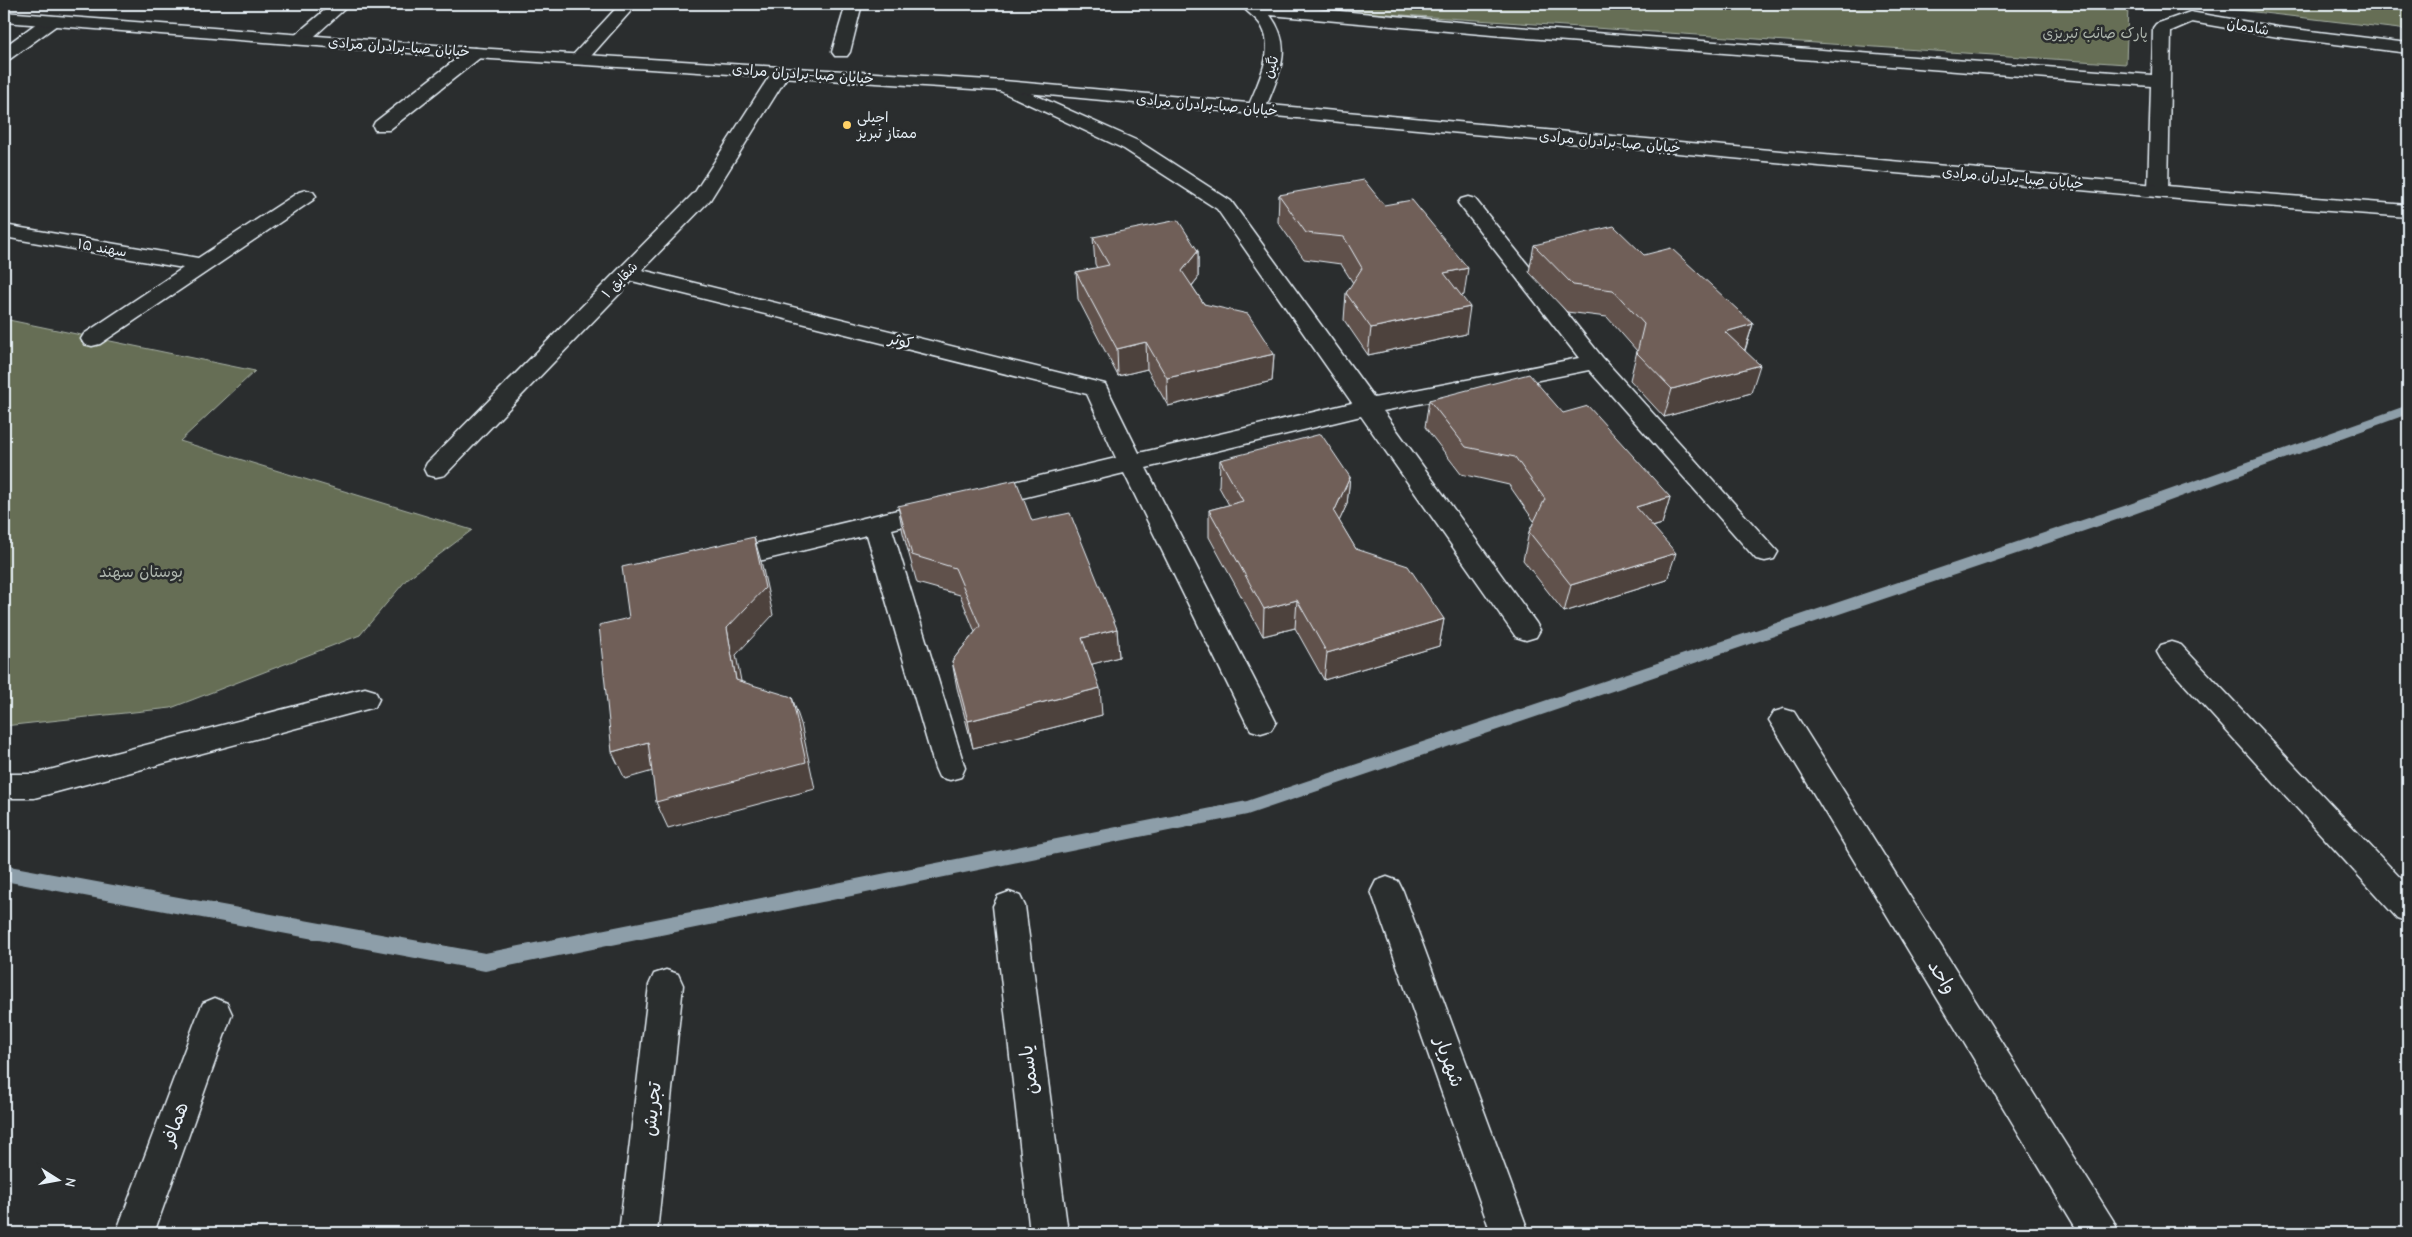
<svg xmlns="http://www.w3.org/2000/svg" width="2412" height="1237" viewBox="0 0 2412 1237" font-family="'Comic Neue','Playpen Sans Arabic',sans-serif">
<style>
.green{fill:#666e54;stroke:#a7b0a6}
.lines{fill:none;stroke-linecap:round;stroke-linejoin:round}
.stream{fill:#8d9ea9;fill-rule:evenodd}
.lane-casing{stroke:#e8f1f8;stroke-width:3}
.street-casing{stroke:#e8f1f8;stroke-width:3}
.secondary-casing{stroke:#e8f1f8;stroke-width:3}
.lane{fill:#2a2d2e;fill-rule:evenodd}
.street{fill:#2a2d2e;fill-rule:evenodd}
.secondary{fill:#2a2d2e;fill-rule:evenodd}
.wall{fill:#60514c;stroke:#e8f1f8}
.shaded-wall{fill:#4e423e;stroke:#e8f1f8}
.building{fill:#705e58;stroke:#e8f1f8}
.poi-dot{fill:#ffd166;stroke:#2a2d2e;stroke-width:2}
.labels{text-anchor:middle;dominant-baseline:central;stroke-width:5;stroke-linejoin:round;paint-order:stroke}
.far-street-label{font-size:14px;fill:#e8f1f8;stroke:#2a2d2e}
.far-park-label{font-size:14px;fill:#aeb6ae;stroke:#2a2d2e}
.far-poi-label{font-size:14px;fill:#e8f1f8;stroke:#2a2d2e;text-anchor:start}
.street-label{font-size:16px;fill:#e8f1f8;stroke:#2a2d2e}
.park-label{font-size:16px;fill:#aeb6ae;stroke:#2a2d2e}
.near-street-label{font-size:19px;fill:#e8f1f8;stroke:#2a2d2e}
</style>
<rect width="100%" height="100%" fill="#2a2d2e"/>
<filter id="ink" filterUnits="userSpaceOnUse"><feTurbulence type="fractalNoise" baseFrequency=".02" numOctaves="2"/><feDisplacementMap in="SourceGraphic" scale="10" xChannelSelector="R" yChannelSelector="G"/><feConvolveMatrix kernelMatrix="1 2 1 2 8 2 1 2 1" color-interpolation-filters="sRGB"/></filter>
<g filter="url(#ink)">
<path class="green" d="M1291,4H2408V30L2204,6L2128,7L2126,64L1373,13L1304,11Z
M4,319L255,371L180,441L472,530L407,579L360,635L171,708L4,726Z"/>
<g class="lines">
<path class="stream" d="M2408,405V414L2134,514L1247,815L485,971L4,881V865L485,953L1247,801L2124,506Z"/>
<g class="lane-casing">
<path id="lane" d="M365,688L375,691L379,699L375,707L34,798H4V774H34Z"/>
</g>
<g class="street-casing">
<path id="street" d="M332,4H350L306,44H294L291,40L294,36Z
M620,4H637L584,64H572L569,60L572,56Z
M846,4H862L850,52L847,56H835L832,52Z
M1241,4H1264L1503,26L2152,75L2153,28L2156,24L2190,12L2278,27L2408,43V53L2278,37L2192,22L2171,31L2168,191L2165,195L2158,197L2151,195L2148,191L2151,86L1503,36L1270,15C1295,49 1278,74 1265,110L1263,114H1249L1247,110C1256,86 1276,52 1262,27C1257,17 1246,13 1241,4Z
M51,16L57,17L60,21L57,25L10,59L4,60V47L45,17Z
M475,48L481,49L484,53L481,57L389,130H375L373,126L375,122L469,49Z
M781,67L787,68L790,72L710,200L642,270L1105,384L1139,453L1352,403L1217,209L1124,149L998,90L995,86L998,82L1004,81L1138,141L1231,201L1374,398L1579,358L1458,203L1461,199L1468,197L1475,199L1602,357L1778,552L1774,559L1765,561L1756,559L1589,370L1383,411L1536,623L1540,630L1536,637L1526,640L1516,637L1361,416L1146,468L1276,722L1271,730L1261,733L1251,730L1246,722L1124,473L985,507L976,504L972,498L976,492L985,489L1116,458L1087,394L632,281L445,475L436,477L427,475L424,469L427,463L695,192L772,72L775,68Z
M306,190L313,192L316,196L313,200L100,344L92,346L84,344L81,339L84,334L183,268L4,237V225L198,258L299,192Z
M935,501L944,504L948,510L944,516L892,529L965,768L961,777L950,780L939,777L935,768L867,535L742,565L733,563L729,556L733,549L742,547Z
M2171,642L2181,645L2408,886V922L2397,918L2161,659L2157,652L2161,645Z
M1784,709L1794,712L2113,1220L2119,1233H2079L1774,728L1769,720L1774,712Z
M1387,877L1398,881L1403,891L1529,1233H1491L1371,891L1376,881Z
M1009,892L1020,896L1025,906L1068,1233H1030L993,906L998,896Z
M666,970L678,974L683,985L657,1233H619L649,985L654,974Z
M215,998L227,1003L232,1014L154,1233H116L198,1014L203,1003Z"/>
</g>
<g class="secondary-casing">
<path id="secondary" d="M4,12L475,48L1004,81L2200,189L2408,205V217L2200,201L1004,91L475,58L4,22Z"/>
</g>
<use href="#lane" class="lane"/>
<use href="#street" class="street"/>
<use href="#secondary" class="secondary"/>
</g>
<path class="wall" d="M1279,195L1384,205L1464,295L1461,296L1466,334L1368,355L1344,320L1346,293L1353,283L1341,264L1304,259L1278,222Z
M1093,237L1198,251V278L1192,286L1204,304L1274,354L1272,381L1168,406L1147,369L1118,376L1078,299L1076,272L1097,268L1095,264Z
M1534,245L1644,255L1753,324L1745,351L1751,393L1664,417L1630,380L1637,351L1607,317L1567,312L1529,272Z
M1429,400L1563,413L1670,497L1662,524L1653,527L1667,580L1564,612L1523,560L1529,532L1534,521L1509,485L1461,474L1425,427Z
M1220,460L1350,477L1347,504L1339,521L1356,549L1444,619L1439,646L1324,680L1295,628L1263,636L1209,537V510L1229,505L1219,487Z
M898,506L1032,521L1117,629L1119,657L1092,664L1102,715L973,748L957,688L952,661L975,632L960,595L917,583L903,533Z"/>
<path class="shaded-wall" d="M1198,251V278L1182,298V271Z
M1468,268L1464,295L1440,300L1444,273Z
M1470,307L1466,334L1368,355L1371,328Z
M1753,324L1744,352L1725,332Z
M1146,342L1147,369L1118,376L1117,349Z
M1274,354L1272,381L1168,406L1167,378Z
M1760,365L1751,393L1664,417L1672,389Z
M1350,477L1347,504L1331,539L1334,512Z
M1670,497L1662,524L1628,534L1636,507Z
M754,537L762,565L773,615L736,655L746,707L736,680L727,628Z
M1676,553L1667,580L1564,612L1571,585Z
M1297,600L1295,628L1263,636L1264,609Z
M1444,619L1439,646L1324,680L1327,653Z
M1117,629L1119,657L1085,666L1082,638Z
M1100,688L1102,715L973,748L968,721Z
M792,697L801,724L815,789L668,828L656,802Z
M648,742L660,769L625,779L612,752Z"/>
<path class="building" d="M1364,180L1384,205L1412,200L1468,268L1444,273L1470,307L1371,328L1346,293L1362,268L1344,237L1306,233L1279,195Z
M1178,220L1198,251L1182,271L1204,304L1248,314L1274,354L1167,378L1146,342L1117,349L1076,272L1109,265L1093,237Z
M1614,226L1644,255L1671,248L1753,324L1725,332L1760,365L1672,389L1637,353L1644,324L1613,290L1573,285L1534,245Z
M1529,374L1563,413L1588,406L1670,497L1636,507L1676,553L1571,585L1529,532L1545,499L1515,457L1466,447L1429,400Z
M1321,434L1350,477L1334,512L1356,549L1408,566L1444,619L1327,653L1297,600L1264,609L1209,510L1243,501L1220,460Z
M1016,480L1032,521L1070,513L1117,629L1082,638L1100,688L968,721L952,661L980,626L955,568L912,555L898,506Z
M754,537L765,588L727,628L736,680L792,697L806,762L656,802L648,742L612,752L599,625L629,618L622,567Z"/>
</g>
<circle class="poi-dot" cx="847" cy="125" r="5"/>
<g class="labels">
<g class="far-street-label">
<text transform="translate(2248 27) rotate(10)">شادمان</text>
<text transform="translate(399 47) rotate(4)">خیابان صبا-برادران مرادی</text>
<text transform="translate(1271 67) rotate(-72)">نگین</text>
<text transform="translate(803 74) rotate(4)">خیابان صبا-برادران مرادی</text>
<text transform="translate(1207 105) rotate(5)">خیابان صبا-برادران مرادی</text>
<text transform="translate(1610 142) rotate(5)">خیابان صبا-برادران مرادی</text>
<text transform="translate(2013 178) rotate(5)">خیابان صبا-برادران مرادی</text>
<text transform="translate(102 248) rotate(10)">سهند ۱۵</text>
<text transform="translate(620 280) rotate(-46)">شقایق ۱</text>
</g>
<g class="far-park-label">
<text x="2095" y="33">پارک صائب تبریزی</text>
</g>
<g class="far-poi-label">
<text x="857" y="117">اجیلی<tspan x="857" dy="16">ممتاز تبریز</tspan></text>
</g>
<g class="street-label">
<text transform="translate(901 341) rotate(14)">کوثر</text>
</g>
<g class="park-label">
<text x="141" y="572">بوستان سهند</text>
</g>
<g class="near-street-label">
<text transform="translate(1942 977) rotate(58)">واحد</text>
<text transform="translate(1449 1062) rotate(70)">شهریار</text>
<text transform="translate(1029 1070) rotate(-97)">یاسمن</text>
<text transform="translate(652 1109) rotate(-84)">تجریش</text>
<text transform="translate(175 1124) rotate(-70)">همافر</text>
</g>
</g>
<rect width="2412" height="1237" fill="none" stroke="#2a2d2e" stroke-width="20"/>
<rect x="10" y="10" width="2392" height="1217" fill="none" stroke="#e8f1f8" stroke-width="2" filter="url(#ink)"/>
<g transform="translate(58 1180) rotate(101)" stroke="#2a2d2e" stroke-width="4" paint-order="stroke">
<path d="M0-4L9 19L0 12L-9 19Z" fill="#e8f1f8"/>
<text y="-8" font-size="14" font-weight="bold" text-anchor="middle" fill="#e8f1f8">N</text>
</g>
</svg>
